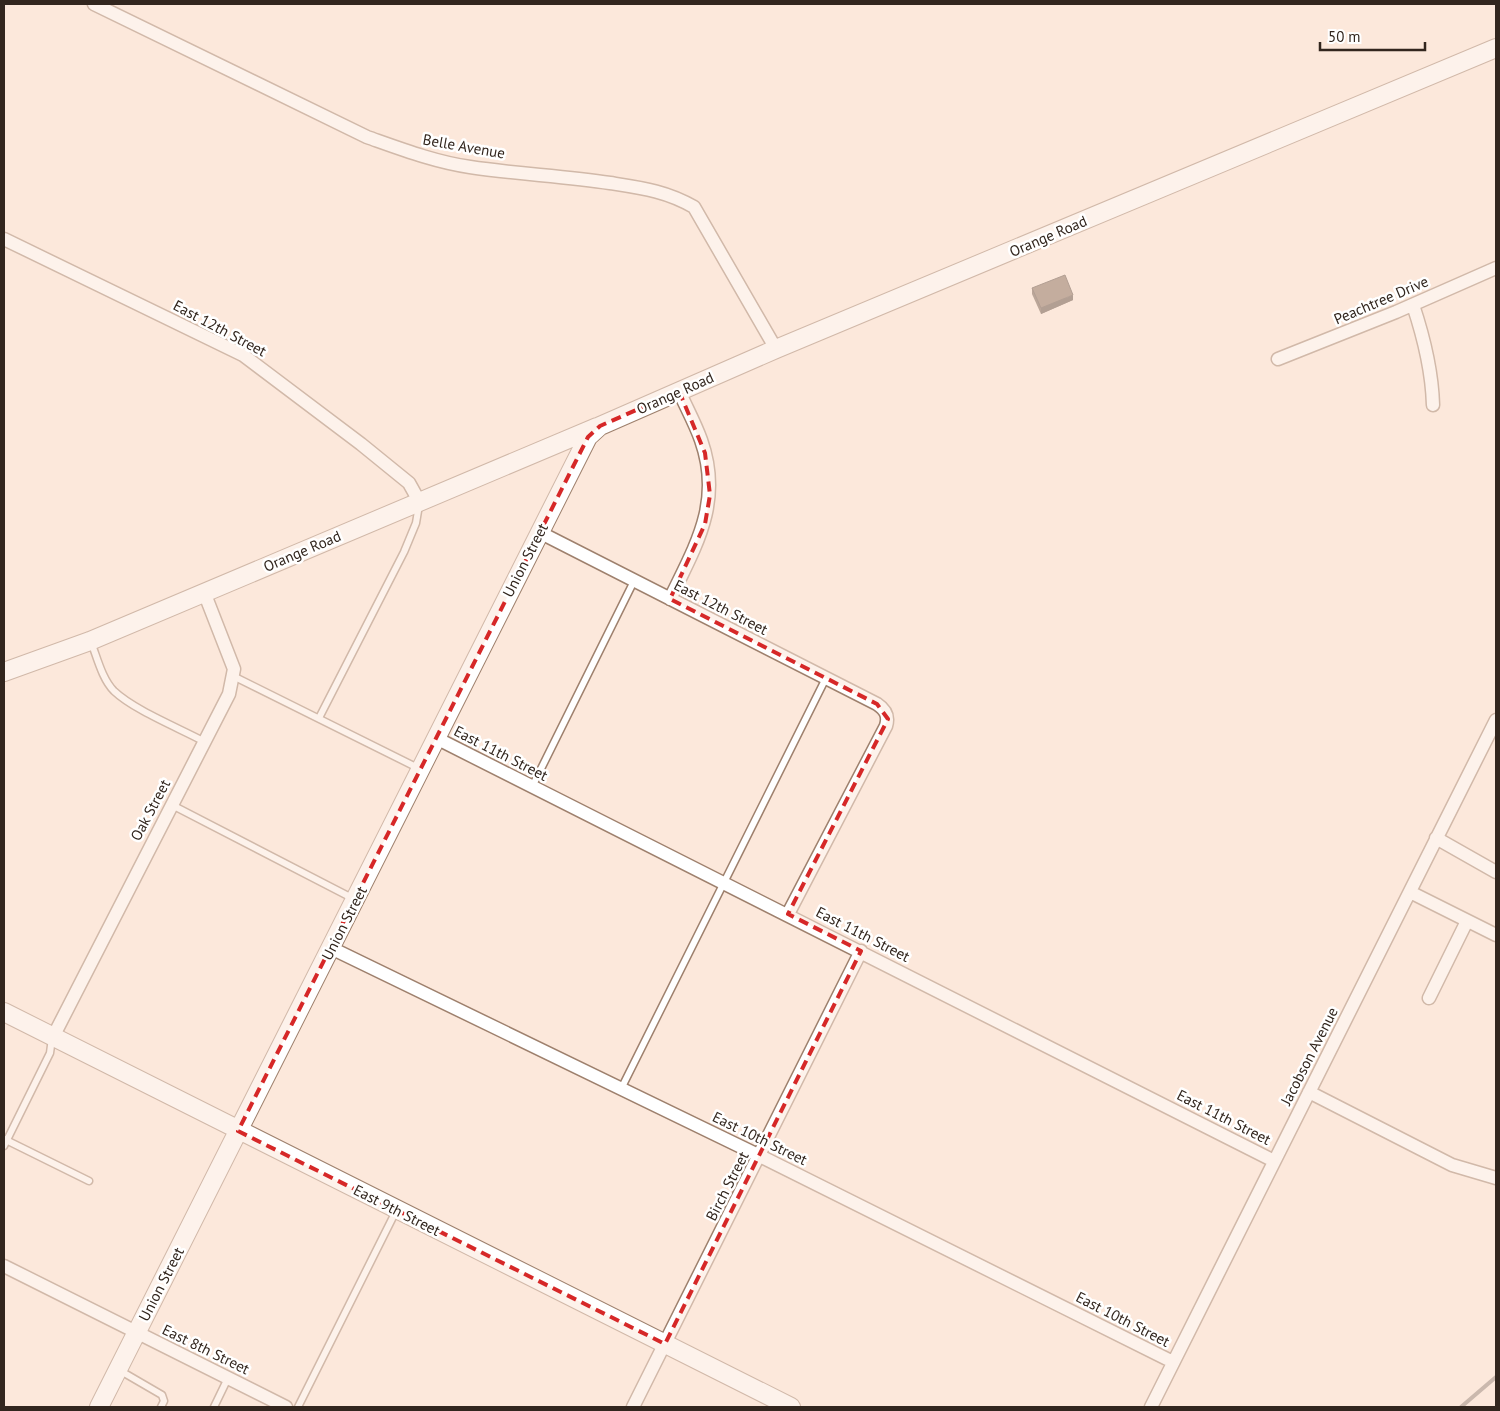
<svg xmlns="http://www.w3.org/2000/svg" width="1500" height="1411" viewBox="0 0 1500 1411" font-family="'PT Sans',sans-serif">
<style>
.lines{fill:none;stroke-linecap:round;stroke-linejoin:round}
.lane-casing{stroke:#9e806d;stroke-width:9}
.street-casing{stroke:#9e806d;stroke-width:15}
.secondary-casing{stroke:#9e806d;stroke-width:20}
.lane{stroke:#fff;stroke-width:6}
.street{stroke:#fff;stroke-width:12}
.secondary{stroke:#fff;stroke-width:18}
.rail{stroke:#8f7f75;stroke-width:4}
.wall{fill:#6e5849}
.shaded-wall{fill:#5a473c}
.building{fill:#806655;stroke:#5a473c}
.marked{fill:none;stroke:#d62828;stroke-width:4;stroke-dasharray:10 6;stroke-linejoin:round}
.labels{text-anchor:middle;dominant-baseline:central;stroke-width:5;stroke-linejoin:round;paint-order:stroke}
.street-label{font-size:15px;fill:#32261e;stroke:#fff}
</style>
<rect width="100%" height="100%" fill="#fce8db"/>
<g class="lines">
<g class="lane-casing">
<path id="lane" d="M91,642C97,657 102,679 114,691C134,710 179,728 205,742
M233,676L420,769
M319,718L404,552L416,523L419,505
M532,787L634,581
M172,805L354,899
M621,1089L826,678
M4,1139L89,1181
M4,1146L50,1053L52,1038
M119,1370L162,1395L164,1401L161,1407
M214,1407L228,1378
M298,1407L396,1211"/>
</g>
<g class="street-casing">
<path id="street" d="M94,4L367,137C401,149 435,162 470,167C517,174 564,176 610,183C642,188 666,191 694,207L776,349
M4,239L243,355L361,444L409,483L419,501
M1413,305C1424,338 1432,370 1433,405
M1278,359L1396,312L1496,268
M539,532L877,704C886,710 889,716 886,726L788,914
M670,599C696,545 723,502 701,440C695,423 686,407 679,391
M436,738L1274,1161
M1436,838L1496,872
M1410,892L1496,935
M331,948L760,1156L1173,1362
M1429,998L1467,921
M53,1037L229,694L234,669L204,592
M1309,1092L1452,1165L1496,1178
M4,1266L286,1407
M633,1407L861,951
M1151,1407L1496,720"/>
</g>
<g class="secondary-casing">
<path id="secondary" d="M4,672L90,641L597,427
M4,1012L791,1407
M99,1407L588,437L600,426L776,349L1496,48"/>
</g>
<use href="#lane" class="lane"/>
<use href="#street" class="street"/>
<use href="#secondary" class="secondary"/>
<path class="rail" d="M1461,1407L1496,1377"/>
</g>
<path class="wall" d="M1032,288L1073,300L1041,314L1032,294Z"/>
<path class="shaded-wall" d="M1073,295V300L1041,314V308Z"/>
<path class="building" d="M1065,275L1073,295L1041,308L1032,288Z"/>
<path d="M0 0H1500V1411H0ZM679,391L705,453L710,495L705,524L670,599L877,704L888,719L788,914L861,951L665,1344L238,1131L588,437L600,426Z" fill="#fce8db" fill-opacity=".55" fill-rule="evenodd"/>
<path class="marked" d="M679,391L705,453L710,495L705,524L670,599L877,704L888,719L788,914L861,951L665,1344L238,1131L588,437L600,426Z"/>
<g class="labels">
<g class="street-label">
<text transform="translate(464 146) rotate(10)">Belle Avenue</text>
<text transform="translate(1048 236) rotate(-23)">Orange Road</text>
<text transform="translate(1381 300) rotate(-23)">Peachtree Drive</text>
<text transform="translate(220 328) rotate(28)">East 12th Street</text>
<text transform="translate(675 393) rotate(-24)">Orange Road</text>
<text transform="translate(302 551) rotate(-23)">Orange Road</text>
<text transform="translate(525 560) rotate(-63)">Union Street</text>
<text transform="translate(721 607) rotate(27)">East 12th Street</text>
<text transform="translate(501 753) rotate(27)">East 11th Street</text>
<text transform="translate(150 810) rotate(-62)">Oak Street</text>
<text transform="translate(344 923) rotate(-63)">Union Street</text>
<text transform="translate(863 934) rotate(27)">East 11th Street</text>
<text transform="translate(1309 1056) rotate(-63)">Jacobson Avenue</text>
<text transform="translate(1224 1117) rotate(27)">East 11th Street</text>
<text transform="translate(760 1138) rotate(26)">East 10th Street</text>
<text transform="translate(727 1186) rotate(-63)">Birch Street</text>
<text transform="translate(397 1210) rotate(27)">East 9th Street</text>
<text transform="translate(161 1284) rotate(-63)">Union Street</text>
<text transform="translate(1123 1319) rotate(27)">East 10th Street</text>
<text transform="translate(206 1349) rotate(26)">East 8th Street</text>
</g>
</g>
<rect width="1500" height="1411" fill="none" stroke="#32261e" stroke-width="10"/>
<path d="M1320 42v8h105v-8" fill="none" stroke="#32261e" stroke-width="2.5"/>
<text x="1328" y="42" font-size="15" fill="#32261e" stroke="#ffffff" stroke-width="4" paint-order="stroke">50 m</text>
</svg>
